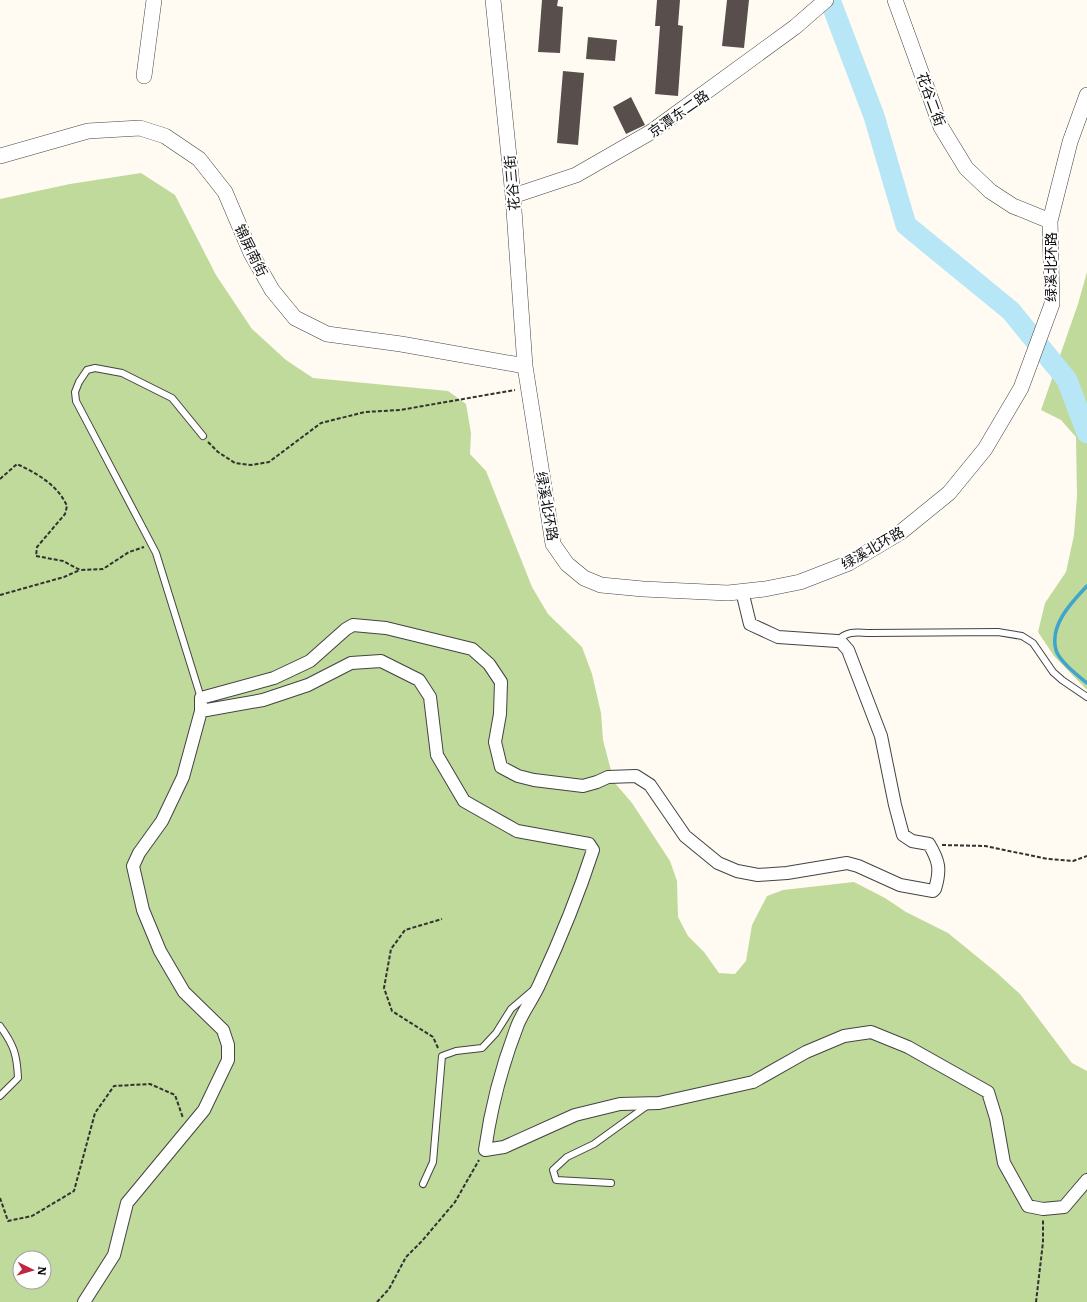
<svg xmlns="http://www.w3.org/2000/svg" width="1087" height="1302" viewBox="0 0 1087 1302" font-family="Literata,'Noto Sans SC',serif">
<style>
.forest{fill:#bfda9b;fill-rule:evenodd}
.lines{fill:none;stroke-linecap:round;stroke-linejoin:round}
.stream{stroke:#3fa5cc;stroke-width:3.5}
.river{stroke:#b7e6f6;stroke-width:21}
.building{fill:#584f4c}
.service-casing{stroke:#434343;stroke-width:8}
.minor-casing{stroke:#434343;stroke-width:14}
.tertiary-casing{stroke:#434343;stroke-width:16}
.path{stroke:#323232;stroke-width:2;stroke-dasharray:4 2;stroke-linecap:butt}
.service{stroke:#fff;stroke-width:6}
.minor{stroke:#fff;stroke-width:12}
.tertiary{stroke:#fff;stroke-width:15}
.labels{text-anchor:middle;dominant-baseline:central;stroke-width:4;stroke-linejoin:round;paint-order:stroke}
.street-label{font-size:14px;fill:#101010;stroke:#fff}
</style>
<rect width="100%" height="100%" fill="#fffbf2"/>
<path class="forest" d="M141,173L175,195L216,275L252,329L286,360L313,378L448,391L466,404L471,433L470,454L486,471L532,587L548,614L582,647L592,674L601,713L603,740L614,782L632,803L670,861L677,881L678,917L688,936L704,952L719,973L735,974L746,961L752,925L767,896L783,890L854,882L885,898L906,912L948,933L997,973L1020,994L1072,1063L1087,1071V1302H0V199L70,184ZM20,1258H44V1282H20Z
M1087,272V690L1054,656L1038,632L1045,603L1066,572L1074,535L1077,496L1076,437L1061,420L1041,410L1078,304Z"/>
<g class="lines">
<path class="stream" d="M1087,586C1072,602 1049,625 1056,650C1059,661 1078,676 1087,683"/>
<path class="river" d="M830,0L874,116L906,225L1011,311L1067,380L1087,433"/>
</g>
<path class="building" d="M542,0H558L557,6L563,7L560,53L538,52Z
M657,0H680L678,25L683,26L678,96L655,94L660,26H655Z
M727,0H749L744,48L722,46Z
M588,37L617,40L615,61L586,59Z
M563,71L584,73L578,145L557,143Z
M631,97L645,125L626,134L613,107Z"/>
<g class="lines">
<g class="service-casing">
<path id="service" d="M837,641C847,631 855,632 869,633L998,632L1022,636L1033,643L1053,672L1062,680L1087,697
M201,698L156,553L76,401L75,392L79,382L87,370L95,368L122,373L172,398L203,436
M0,1026C14,1045 17,1055 18,1078L0,1096
M611,1183L556,1180L553,1170L567,1157L594,1144L648,1105
M423,1184L433,1162L442,1056L456,1051L482,1048L496,1033L511,1009L532,991"/>
</g>
<g class="minor-casing">
<path id="minor" d="M201,711L263,700L308,685L351,663L381,661L419,680L430,697L437,755L464,801L517,831L589,844L593,850C578,896 560,940 540,983C534,997 524,1010 518,1024C502,1065 491,1107 485,1150L504,1147L575,1115L620,1104L659,1103L753,1082L806,1052L844,1036L871,1032L908,1047L988,1092L996,1118L1004,1163L1028,1206L1043,1209L1064,1207L1087,1180
M84,1302L114,1255L127,1203L204,1110L228,1060V1045L223,1030L184,992L160,951L143,910L133,866L139,853L162,821L183,777L201,711V698L274,678L310,661L346,629L353,625L386,628L472,649L489,664L501,682L500,714L495,742L501,767L518,776L534,780L583,786L597,782L608,777L636,776L650,785L685,836L718,863L737,871L758,875L787,873L847,863L858,866L900,885L933,891L935,889C941,869 939,861 929,844L912,841L903,835L895,805L881,736L848,650L841,642L837,641L778,637L750,624L742,591"/>
</g>
<g class="tertiary-casing">
<path id="tertiary" d="M493,0L513,196L525,366L553,544L567,564L584,578L601,585L643,589L728,593L765,589L800,582L849,563L901,532L949,493L985,449L1021,388L1052,304L1050,221L1070,142L1087,95
M895,0L941,127L966,168L990,191L1013,206L1050,221
M144,76L154,0
M0,156L88,131L140,128L165,136L199,159L225,192L251,253L272,290L295,318L327,334L401,344L525,366
M513,196L576,175L651,132L795,27L826,0"/>
</g>
<path class="path" d="M208,442L218,452L235,463L251,465L269,462L321,423L365,412L400,410L515,390
M0,479L17,464C36,473 58,485 67,506L65,514L37,547L36,556L63,561L80,570L103,569L129,552L144,547
M0,595L64,577L80,570
M942,845L985,846L1048,859L1073,861L1087,856
M438,1048L433,1037L392,1011L384,988L391,949L405,930L442,919
M0,1198L8,1221L32,1216L74,1191L95,1113L114,1086L150,1084L175,1095L183,1118
M377,1302L389,1289L406,1257L422,1241L455,1202L479,1160
M1036,1302L1043,1242V1220"/>
<use href="#service" class="service"/>
<use href="#minor" class="minor"/>
<use href="#tertiary" class="tertiary"/>
</g>
<g class="labels">
<g class="street-label">
<text transform="translate(932 99) rotate(70)">花谷二街</text>
<text transform="translate(678 113) rotate(-35)">京潭东二路</text>
<text transform="translate(511 183) rotate(-95)">花谷三街</text>
<text transform="translate(252 250) rotate(64)">锦屏南街</text>
<text transform="translate(1050 267) rotate(-90)">绿溪北环路</text>
<text transform="translate(548 506) rotate(80)">绿溪北环路</text>
<text transform="translate(872 547) rotate(-30)">绿溪北环路</text>
</g>
</g>
<g transform="translate(32 1270) rotate(95)"><circle r="19" fill="#ffffff" stroke="#9f9f9f"/>
<path d="M0-3L7 15L0 10L-7 15Z" fill="#bf2841"/>
<text y="-6" font-size="11" font-weight="bold" text-anchor="middle" fill="#101010">N</text>
</g>
</svg>
